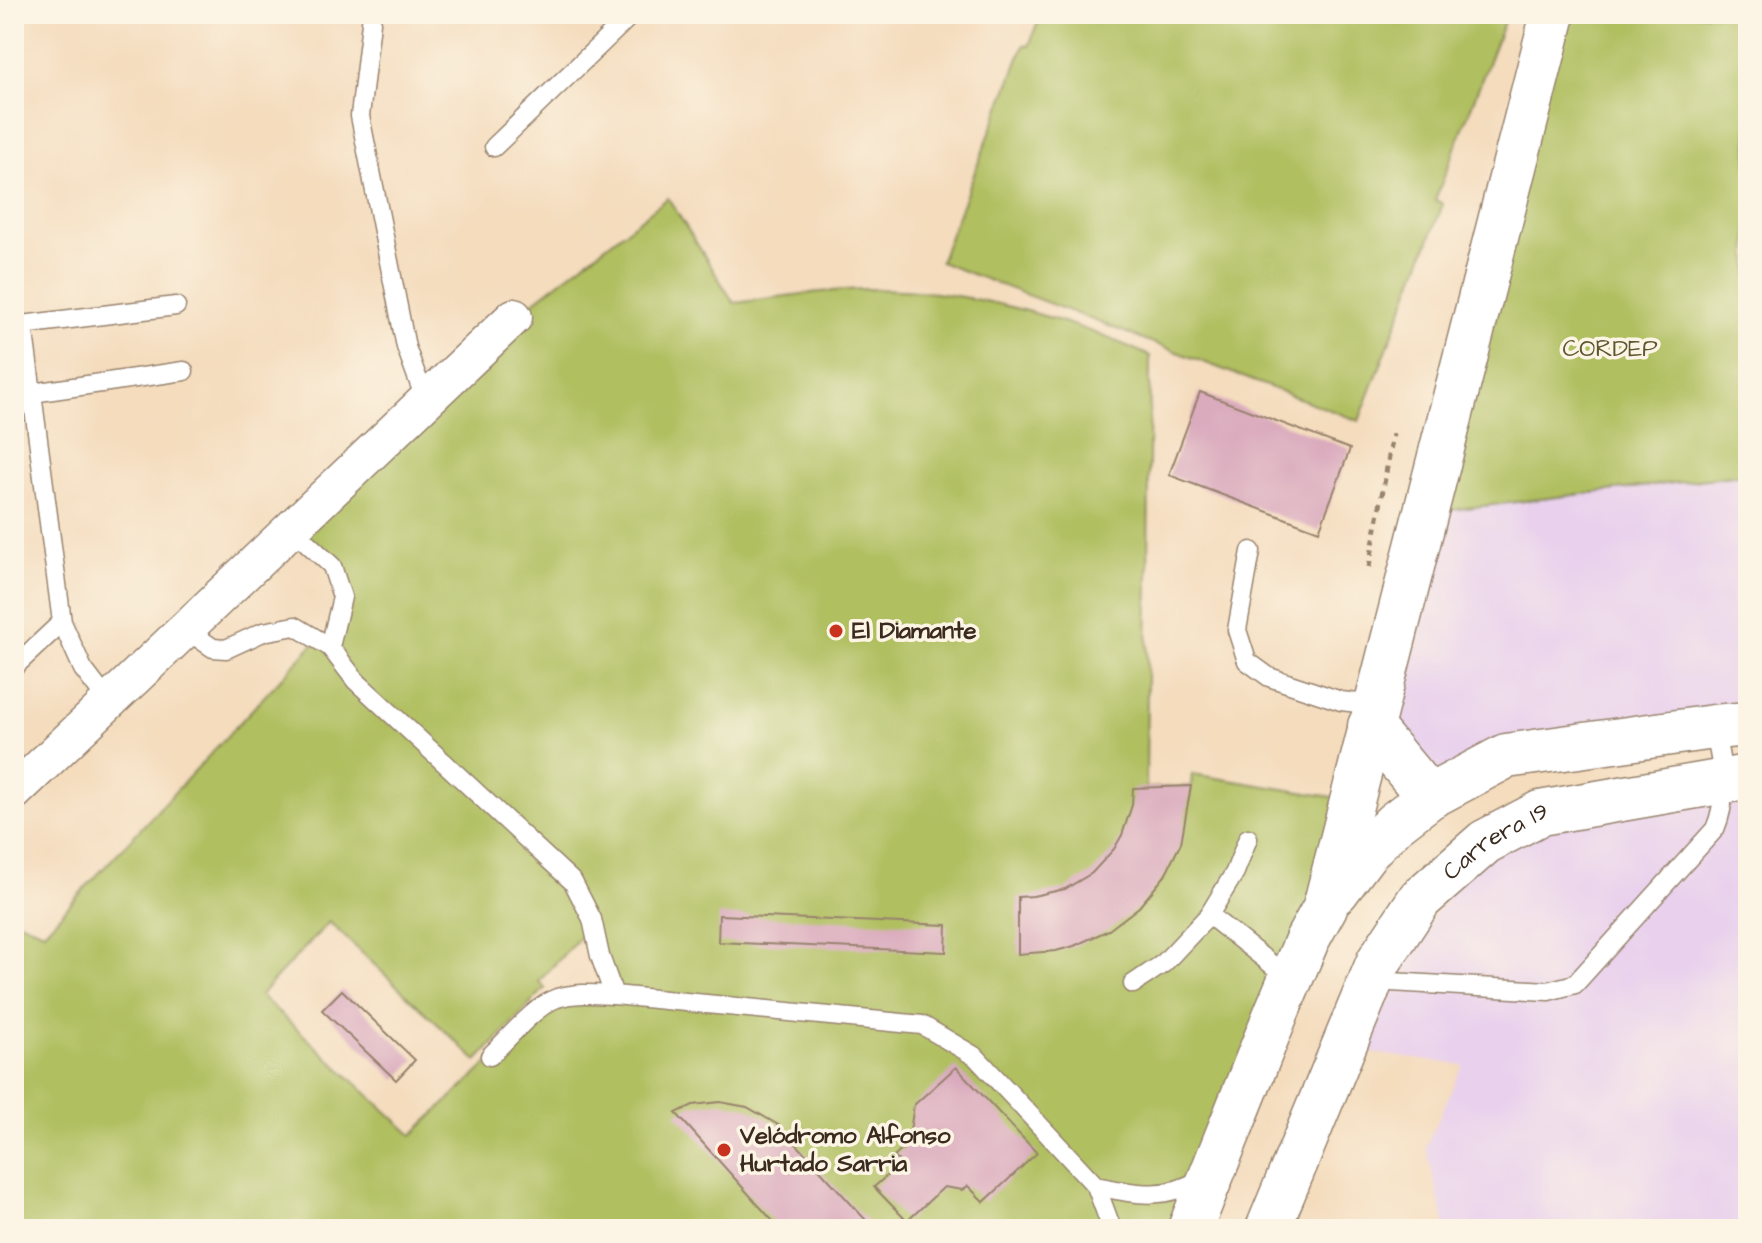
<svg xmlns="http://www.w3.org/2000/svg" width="1762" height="1243" viewBox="0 0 1762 1243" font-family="'Architects Daughter',sans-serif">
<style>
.built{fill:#e9d1ed}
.green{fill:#b0bf61;stroke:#767440;stroke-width:2;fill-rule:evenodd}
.building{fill:#daaabd}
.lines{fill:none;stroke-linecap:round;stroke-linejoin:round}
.service-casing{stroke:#98836e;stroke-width:21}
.minor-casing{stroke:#98836e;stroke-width:39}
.tertiary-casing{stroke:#98836e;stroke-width:47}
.path{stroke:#98836e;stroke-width:5;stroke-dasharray:6 6;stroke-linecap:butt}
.service{stroke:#fff;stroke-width:18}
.minor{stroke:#fff;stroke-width:36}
.tertiary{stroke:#fff;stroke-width:44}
.poi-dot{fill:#c8321e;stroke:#fcf5e5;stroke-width:3}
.labels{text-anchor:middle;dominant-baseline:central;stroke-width:7;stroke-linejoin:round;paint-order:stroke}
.park-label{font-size:24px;fill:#5e5732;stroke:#fcf5e5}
.poi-label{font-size:24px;font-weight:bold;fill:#3b2a1e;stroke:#fcf5e5;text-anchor:start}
.street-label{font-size:24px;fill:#3b2a1e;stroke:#fcf5e5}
</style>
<rect width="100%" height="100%" fill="#fcf5e5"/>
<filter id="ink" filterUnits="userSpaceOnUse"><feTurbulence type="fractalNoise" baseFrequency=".0125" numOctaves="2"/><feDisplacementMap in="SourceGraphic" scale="16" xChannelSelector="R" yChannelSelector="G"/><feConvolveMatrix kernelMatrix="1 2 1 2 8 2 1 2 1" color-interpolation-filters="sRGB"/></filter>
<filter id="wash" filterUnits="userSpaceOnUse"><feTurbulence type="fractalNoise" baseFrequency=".006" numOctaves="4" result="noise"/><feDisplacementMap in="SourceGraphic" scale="32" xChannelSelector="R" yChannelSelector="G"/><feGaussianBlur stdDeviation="1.8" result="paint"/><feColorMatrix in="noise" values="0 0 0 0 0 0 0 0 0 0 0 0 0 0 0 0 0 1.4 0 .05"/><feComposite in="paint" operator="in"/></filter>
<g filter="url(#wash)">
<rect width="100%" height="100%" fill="#f4dcbd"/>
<path class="built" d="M1748,474V724L1714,727L1429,797L1370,726L1425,513Z
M1748,777V1229H1446L1426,1146L1463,1065L1342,1049L1485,842Z"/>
<path class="green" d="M1041,14H1507L1435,200L1443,204L1359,421L940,262L1024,45L1029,46Z
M1553,14H1748V474L1425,513Z
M668,198L734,303C779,297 823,290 868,289C967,289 1060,315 1150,356L1146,788L1191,786L1192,774L1351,800L1190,1229H14V920L44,932L318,639L334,654L342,597L332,566L290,527L514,317ZM329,922L477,1061L545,988L539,981L592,924L614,995L553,1002L412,1135L260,995Z"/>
<g id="blocks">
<path class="building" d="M1200,392L1350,449L1319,531L1169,475Z
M1191,786L1181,843L1164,877L1139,907L1109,930L1074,946L1056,951L1018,954V897L1033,896L1065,889L1092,873L1114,849L1122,835L1132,805L1133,788Z
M719,915L947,925L946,952L718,942Z
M342,990L415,1060L396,1080L322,1010Z
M956,1067L1037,1153L984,1202L968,1186L962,1190L944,1187L907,1221L874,1187L901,1163L894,1157L908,1144L914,1105Z
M720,1102L747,1107L780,1126L874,1229H780L676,1113L693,1105Z"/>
</g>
</g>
<g filter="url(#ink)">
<use href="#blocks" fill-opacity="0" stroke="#98836e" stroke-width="2"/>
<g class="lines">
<g class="service-casing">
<path id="service" d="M372,14L360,116L406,347L425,399
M494,147L632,14
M23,325L62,622L83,669L109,703
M14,326L176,306
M32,393L184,371
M290,527L332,566L342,597L330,647L356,681L573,882L592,919L600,956L614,995
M1251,551L1237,630L1247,661L1269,677L1341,701L1376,705
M185,629L213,648L226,649L263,632L295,626L330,647
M14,667L62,622
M1248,838L1235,872L1209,915L1290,979
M1373,981L1548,991L1575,984L1715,829C1730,795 1721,762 1714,727
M1133,984L1164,963L1209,915
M490,1056C508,1039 535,1006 557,998C575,992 596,994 614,995L922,1025L976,1057L1096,1186L1112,1229
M1096,1186C1136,1194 1166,1201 1202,1178"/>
</g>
<g class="minor-casing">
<path id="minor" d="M14,792L514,317"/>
</g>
<g class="tertiary-casing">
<g id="tertiary">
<path d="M1370,726L1429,797"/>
<path d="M1336,892L1367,851L1394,824L1429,797L1506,756L1714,727L1748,724"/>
<path d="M1190,1229L1277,1011L1307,940L1325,907L1553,14"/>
<path id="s1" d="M1268,1229L1379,961L1420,899L1485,842L1540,813L1748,777"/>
</g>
</g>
<path class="path" d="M1369,567L1393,434"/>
<use href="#service" class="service"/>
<use href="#minor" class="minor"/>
<use href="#tertiary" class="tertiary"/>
</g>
</g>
<g class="poi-dot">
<circle cx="836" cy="631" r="8"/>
<circle cx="724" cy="1150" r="8"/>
</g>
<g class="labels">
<g class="park-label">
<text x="1610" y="349">CORDEP</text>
</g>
<g class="poi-label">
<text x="852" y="631">El Diamante</text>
<text x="740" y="1136">Velódromo Alfonso<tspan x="740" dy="28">Hurtado Sarria</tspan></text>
</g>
<g class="street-label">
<text stroke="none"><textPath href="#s1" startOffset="460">Carrera 19</textPath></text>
</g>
</g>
<rect width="1762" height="1243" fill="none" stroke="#fcf5e5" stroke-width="48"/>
</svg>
